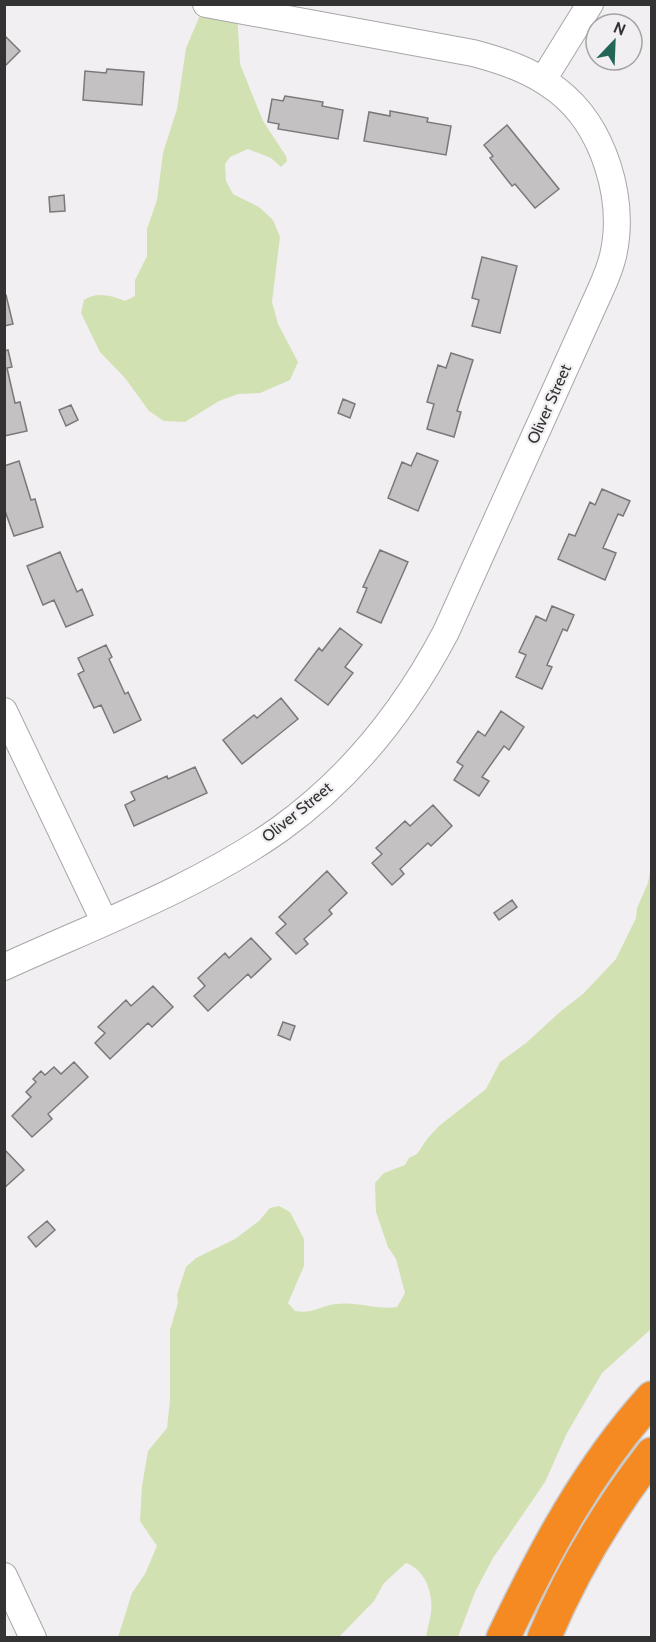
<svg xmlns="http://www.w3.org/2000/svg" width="656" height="1642" viewBox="0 0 656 1642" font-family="Cabin,sans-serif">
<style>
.green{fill:#d2e1b1}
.building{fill:#c4c1c3;stroke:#7b7879;stroke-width:1.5}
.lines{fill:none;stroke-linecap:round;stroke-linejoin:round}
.minor-casing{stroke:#a8a6a8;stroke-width:28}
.highway-casing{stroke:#cacaca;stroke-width:36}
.minor{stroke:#fff;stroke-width:26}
.highway{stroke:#f58a23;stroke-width:33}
.labels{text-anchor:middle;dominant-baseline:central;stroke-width:4.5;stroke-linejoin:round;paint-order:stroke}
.street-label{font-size:16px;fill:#343334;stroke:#f1eff1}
</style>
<rect width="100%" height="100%" fill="#f1eff1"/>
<path class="green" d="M204,6L237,12L240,64L263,121L286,156L287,161L281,167L271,158L248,149L230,157L225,164L226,181L233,194L259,207L273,220L280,237L272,302L278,324L298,362L290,380L260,393L238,394L219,401L185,422L164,421L149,411L125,378L100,352L81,313L84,300C96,291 112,296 125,301L135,296V280L147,256V229L157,200L163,153L177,109L186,48Z
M651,865V1329L602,1373L567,1433L545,1482L493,1558L475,1592L458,1637H426C428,1626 433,1611 431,1600C430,1585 421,1568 406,1563L384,1583L374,1601L339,1637H118L132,1593L145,1574L157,1546L140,1521L142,1486L148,1451L167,1428L170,1401V1330L178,1303L177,1295L186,1267L196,1258L235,1239L259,1221L270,1208L279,1206L290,1212L304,1239V1266L288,1303L295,1311C314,1314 319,1306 336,1304C357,1301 376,1310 397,1307L405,1293L396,1259L388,1247L376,1212L375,1183L384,1173L405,1165L409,1158L417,1154L427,1139L439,1126L486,1089L500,1062L526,1043L561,1011L583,994L616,959L636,918L637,908L648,883Z"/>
<path class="building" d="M4,35L20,51L4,67Z
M107,69L144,72L142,105L83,100L85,71L106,73Z
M285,96L323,102L322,106L343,110L338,139L278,129L279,124L268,122L272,99L283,101Z
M390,111L428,118L427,122L451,126L446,155L364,141L369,112L390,116Z
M507,125L559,189L535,208L515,184L512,186L490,158L493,156L484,145Z
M64,195L65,211L50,212L49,197Z
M482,257L517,266L500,333L472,326L479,300L472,298Z
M4,295H6L13,324L4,326Z
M8,350L12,367L7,368L15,403L20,402L27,431L4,436V351Z
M451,353L473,360L457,411L461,412L454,437L427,429L434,404L427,402L438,365L446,368Z
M343,399L355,404L350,418L338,413Z
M71,405L78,420L66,426L59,410Z
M417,453L438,461L418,511L388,498L402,462L411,466Z
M19,461L31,500L35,499L43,527L14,536L4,508V466Z
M602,489L630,501L623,516L618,514L603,548L616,553L605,580L558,559L569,534L575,536L590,502L595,505Z
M380,550L408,562L381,623L357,612L367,588L363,587Z
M60,552L77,592L82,589L93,615L66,627L54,600L43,605L27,566Z
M552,606L574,615L567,631L563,629L547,665L552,667L542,689L516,677L526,655L519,652L536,616L546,621Z
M340,628L362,645L345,667L353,673L328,705L295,680L319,648L322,651Z
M106,645L112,657L109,659L125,694L128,692L141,720L114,733L101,705L94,708L78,674L84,671L78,658Z
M281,698L298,719L242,764L223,740L254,715L257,718Z
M501,711L524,727L509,750L504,746L482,777L489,781L479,796L454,780L463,766L457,762L478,731L485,736Z
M195,767L207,793L134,826L125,805L135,800L131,792L167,776L168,779Z
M433,805L452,826L431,846L428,843L400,869L404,874L392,885L372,863L382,854L376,848L405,821L410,826Z
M327,871L347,893L329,910L332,914L304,939L308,944L296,954L276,933L286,924L279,917Z
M512,900L517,907L499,920L494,913Z
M251,938L271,959L251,978L248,974L208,1011L194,996L205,986L198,978L225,953L229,958Z
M153,986L173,1007L152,1027L148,1023L110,1059L95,1043L105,1033L98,1027L126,1000L131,1006Z
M283,1022L295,1026L290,1040L278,1035Z
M74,1062L88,1077L48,1114L52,1119L32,1137L12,1116L31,1097L26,1092L36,1082L33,1079L41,1071L45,1075L54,1067L61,1074Z
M4,1149L24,1170L4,1188Z
M47,1221L55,1230L36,1247L28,1237Z"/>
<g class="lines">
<g class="minor-casing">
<path id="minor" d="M543,80L590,4
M4,711L104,921
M4,967C96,925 198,887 280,829C351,778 406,708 446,632L600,291C605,280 610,268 613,256C626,199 604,126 557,90C531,70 503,61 473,53L206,4
M4,1576L33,1638"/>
</g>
<g class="highway-casing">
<path id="highway" d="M503,1638C544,1552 588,1469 652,1398
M544,1638C572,1571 608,1511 652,1454"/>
</g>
<use href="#minor" class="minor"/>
<use href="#highway" class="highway"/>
</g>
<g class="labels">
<g class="street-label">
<text transform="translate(549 404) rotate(-66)">Oliver Street</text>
<text transform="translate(297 812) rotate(-39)">Oliver Street</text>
</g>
</g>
<rect width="656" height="1642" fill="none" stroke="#343334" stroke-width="12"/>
<g transform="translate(614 42) rotate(23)"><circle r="28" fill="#f1eff1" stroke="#a5a4a5" stroke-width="1.5"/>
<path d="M0-4.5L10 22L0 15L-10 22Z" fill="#236657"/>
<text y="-9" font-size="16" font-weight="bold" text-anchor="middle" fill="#343334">N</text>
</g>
</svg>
